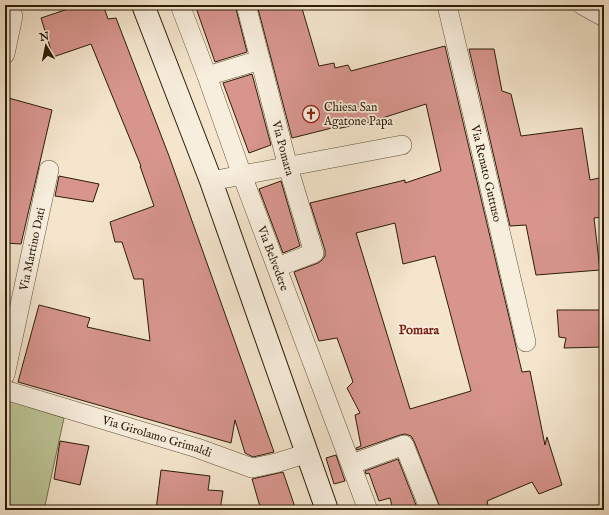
<svg xmlns="http://www.w3.org/2000/svg" width="609" height="515" viewBox="0 0 609 515" font-family="'IM FELL English',serif">
<style>
.green{fill:#bcc497;stroke:#74704f}
.building{fill:#d7958d;stroke:#2c1d07;fill-rule:evenodd}
.lines{fill:none;stroke-linecap:round;stroke-linejoin:round}
.street-casing{stroke:#5e4f38;stroke-width:20}
.secondary-casing{stroke:#2c1d07;stroke-width:24}
.street{stroke:#f8eede;stroke-width:19}
.secondary{stroke:#f8eede;stroke-width:22}
.labels{text-anchor:middle;dominant-baseline:central;stroke-width:3.5;stroke-linejoin:round;paint-order:stroke}
.poi-label{font-size:12px;fill:#2c1d07;stroke:#f8eede;text-anchor:start}
.street-label{font-size:12px;fill:#2c1d07;stroke:#f8eede}
.neighbourhood-label{font-size:13px;font-weight:bold;fill:#7a1f14;stroke:#f8eede}
</style>
<rect width="100%" height="100%" fill="#f4e5cc"/>
<filter id="stains"><feTurbulence type="fractalNoise" baseFrequency=".005" numOctaves="4"/><feColorMatrix values="0 0 0 0 .2 0 0 0 0 .09 0 0 0 0 .02 0 0 0 .5 -.17"/></filter>
<radialGradient id="worn" r=".72"><stop offset=".6" stop-color="#630" stop-opacity="0"/><stop offset="1" stop-color="#630" stop-opacity=".3"/></radialGradient>
<path class="green" d="M5,399L64,418L44,510H5Z"/>
<path class="building" d="M80,5H103L108,19L116,18L169,156L274,452L253,457L245,453L235,420L231,443L18,382L39,305L90,318L87,327L150,341L143,279H134L122,242H115L110,222L154,206L140,166H141L91,44L53,57L41,18Z
M195,5H235L247,52L215,62Z
M257,5H301L319,66L334,63L335,68L348,65L351,71L445,46L522,372L530,371L545,445L547,437L562,485L539,494L532,482L487,501L489,510H441L414,441L411,436L405,434L400,435L357,450L356,448L361,446L355,415L360,413L347,388L353,382L337,338L319,341L294,272L318,263L322,260L325,256V250L310,203L405,180V183L441,171L426,104L370,122L336,129V127L292,138ZM395,223L403,264L435,256L471,391L410,409L356,233Z
M469,49H494L502,91L511,94L521,136L582,128L590,180L604,177V217L594,218L600,270L536,275L526,225L510,226Z
M252,74L271,145L249,153L223,83Z
M5,97L52,110L21,244L5,243Z
M59,176L99,184L93,202L55,196Z
M281,181L300,246L283,253L259,189Z
M557,310H604V347L564,348L566,338L559,337Z
M60,441L89,446L80,485L54,479Z
M336,455L345,481L334,484L326,458Z
M398,459L418,510H393L390,498L379,501L369,473L366,474L365,471Z
M161,470L210,476L208,490L223,491L220,510H156Z
M283,472L296,510H261L252,479Z"/>
<g class="lines">
<g class="street-casing">
<g id="street">
<path id="s1" d="M180,5L207,76L242,175L368,510"/>
<path id="s2" d="M246,5L288,167L314,253L277,267"/>
<path id="s3" d="M447,5L526,342"/>
<path d="M582,5L604,17"/>
<path d="M5,54L13,16L7,5"/>
<path d="M207,76L260,60"/>
<path d="M211,181L402,145"/>
<path id="s4" d="M5,375L49,170"/>
<path id="s5" d="M5,390L197,448L252,468L276,463L308,453"/>
<path d="M352,464L404,445L430,510"/>
</g>
</g>
<g class="secondary-casing">
<path id="secondary" d="M143,5L211,181L327,510"/>
</g>
<use href="#street" class="street"/>
<use href="#secondary" class="secondary"/>
</g>
<defs>
<g id="church-ring" transform="scale(0.9)"><circle r="9.5" fill="#f8eede" stroke="#8f2418" stroke-width="1.5"/><path d="M-1.2-6h2.4v3.5h3.3v2.4h-3.3V6h-2.4V-.1h-3.3v-2.4h3.3Z" fill="#8f2418"/></g>
</defs>
<g fill-rule="evenodd">
<use href="#church-ring" x="311" y="114"/>
</g>
<g class="labels">
<g class="poi-label">
<text x="324" y="107">Chiesa San<tspan x="324" dy="14">Agatone Papa</tspan></text>
</g>
<g class="street-label">
<text stroke="none"><textPath href="#s2" startOffset="148">Via Pomara</textPath></text>
<text stroke="none"><textPath href="#s3" startOffset="173">Via Renato Guttuso</textPath></text>
<text stroke="none"><textPath href="#s4" startOffset="129">Via Martino Dati</textPath></text>
<text stroke="none"><textPath href="#s1" startOffset="270">Via Belvedere</textPath></text>
<text stroke="none"><textPath href="#s5" startOffset="159">Via Girolamo Grimaldi</textPath></text>
</g>
<g class="neighbourhood-label">
<text x="419" y="330">Pomara</text>
</g>
</g>
<rect width="609" height="515" fill="none" stroke="#f4e5cc" stroke-width="20"/>
<rect x="6" y="6" width="597" height="503" fill="none" stroke="#2c1d07" stroke-width="2"/>
<rect x="10" y="10" width="589" height="495" fill="none" stroke="#2c1d07"/>
<g transform="translate(46 46) rotate(350)" stroke="#f8eede" stroke-width="3" paint-order="stroke">
<path d="M0-3L7 15L0 10L-7 15Z" fill="#2c1d07"/>
<text y="-6" font-size="11" font-weight="bold" text-anchor="middle" fill="#2c1d07">N</text>
</g>
<rect width="100%" height="100%" filter="url(#stains)"/>
<rect width="100%" height="100%" fill="url(#worn)"/>
</svg>
